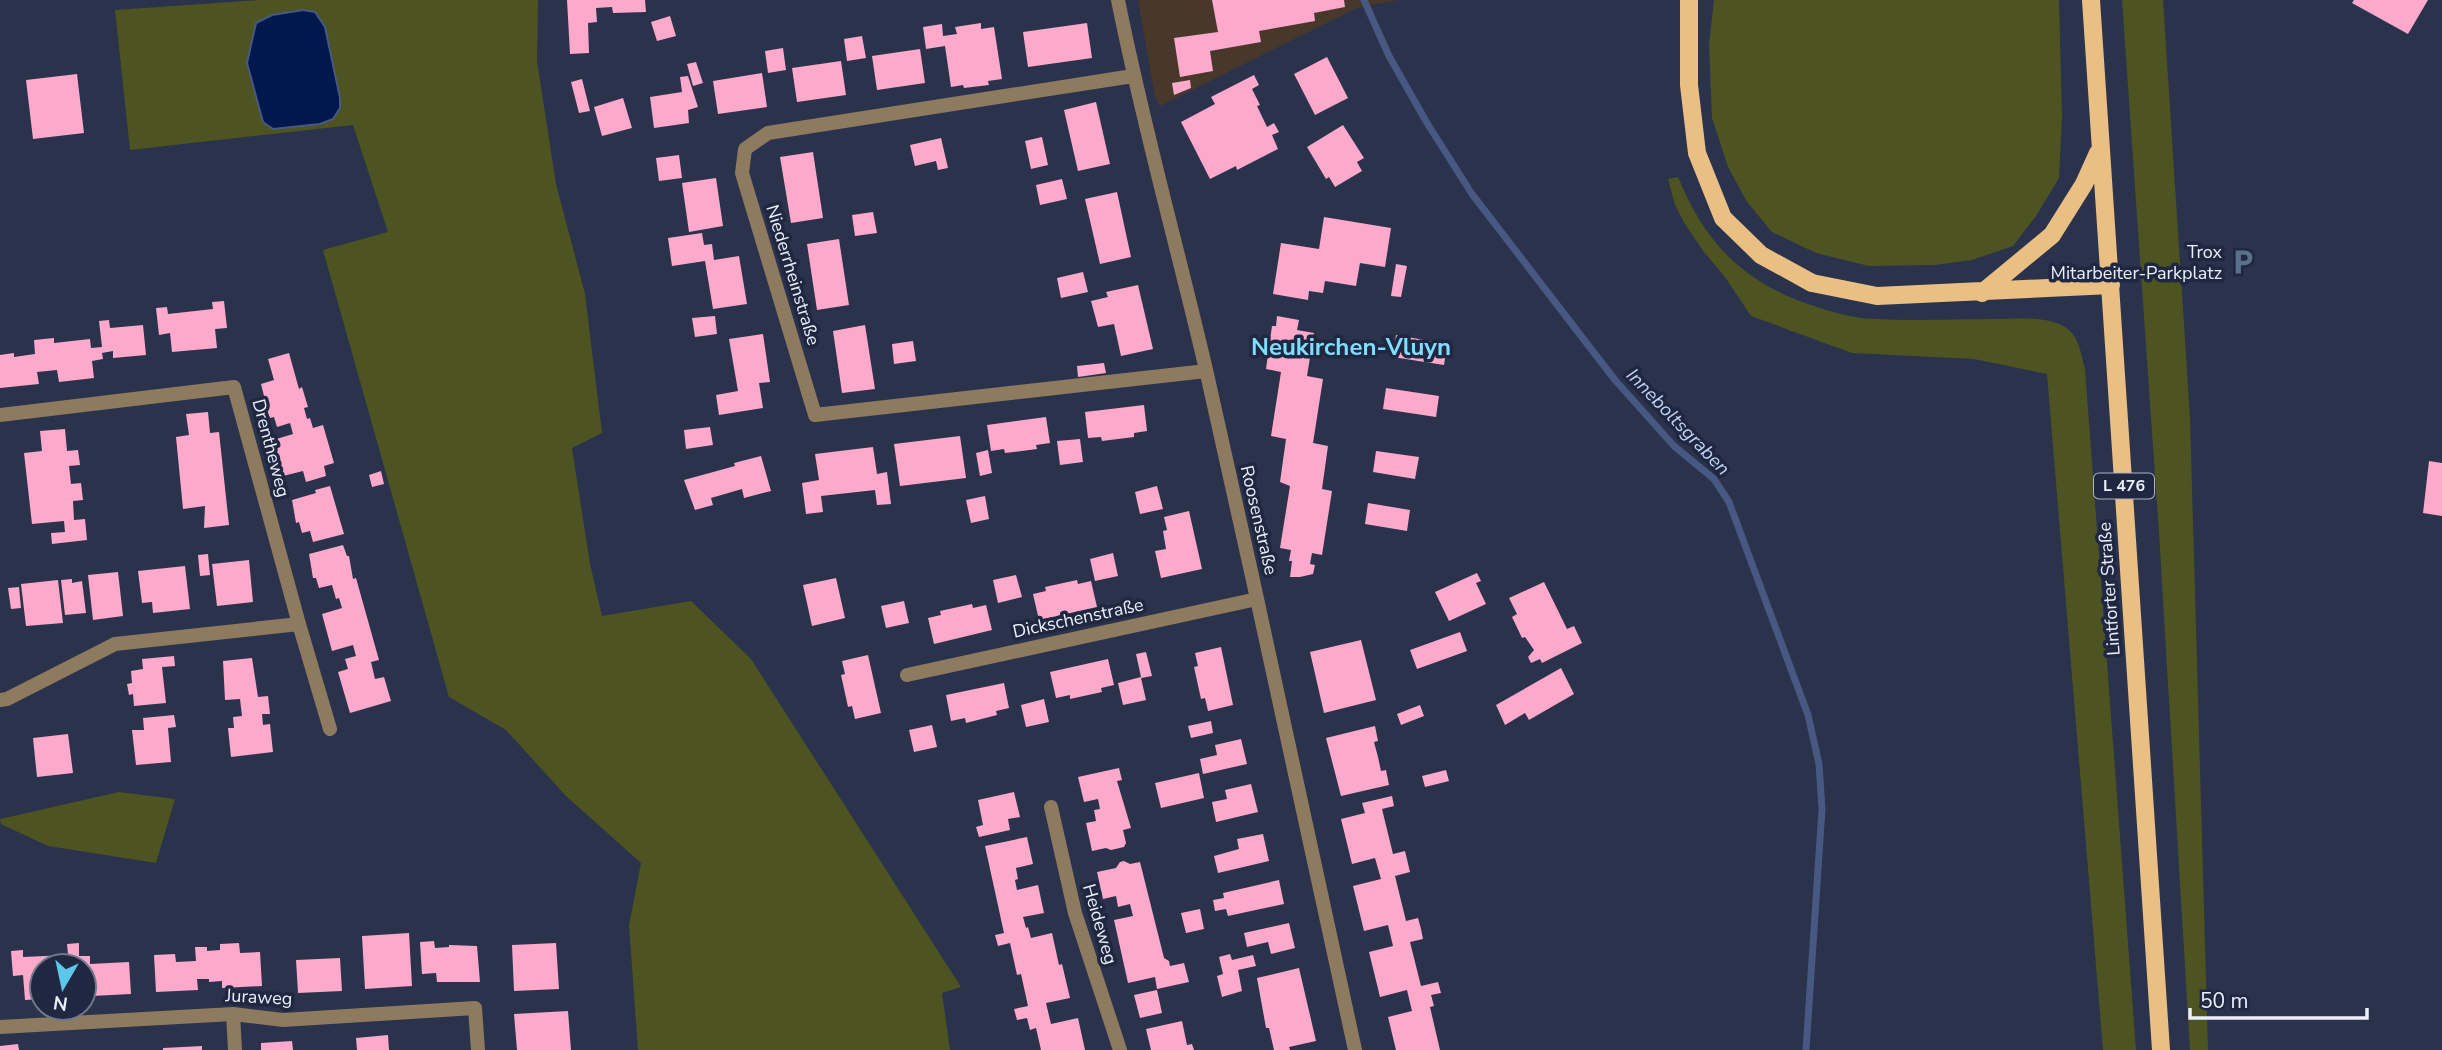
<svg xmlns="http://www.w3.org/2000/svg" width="2442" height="1050" viewBox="0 0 2442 1050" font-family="'Nunito Sans',sans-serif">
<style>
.commercial{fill:#47382b}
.green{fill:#4d5422}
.water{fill:#01184f;stroke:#475883;stroke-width:2}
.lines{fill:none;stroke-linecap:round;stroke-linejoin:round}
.stream{stroke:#475883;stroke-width:7}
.building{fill:#fca9cc}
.minor{stroke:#8e7a5e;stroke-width:14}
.primary{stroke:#e9bf84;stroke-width:18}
.labels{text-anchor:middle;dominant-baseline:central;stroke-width:7;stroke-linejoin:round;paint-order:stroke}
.shield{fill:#202841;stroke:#adb3c4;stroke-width:2}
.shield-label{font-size:16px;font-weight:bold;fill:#eaeffc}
.poi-label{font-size:18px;fill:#eaeffc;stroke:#202841;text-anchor:end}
.street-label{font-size:18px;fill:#eaeffc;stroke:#202841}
.water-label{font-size:19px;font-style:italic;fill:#c0d4f8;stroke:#202841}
.district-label{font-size:24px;font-weight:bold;fill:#7edefc;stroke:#202841}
</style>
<rect width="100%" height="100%" fill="#2a324c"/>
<path class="commercial" d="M1138,0H1399L1357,8L1160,106L1155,97Z"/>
<path class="green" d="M261,0H538L537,61L556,184L585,294L602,433L572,448L590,564L602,616L691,601L751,659L961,987L942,993L950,1050H638L629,925L641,863L566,796L506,730L449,697L323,250L388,232L353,125L130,150L115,10Z
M1714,0H2059L2062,117L2059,178L2036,216L2013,246L1972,260L1935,265L1869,266L1816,253L1772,232L1747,202L1728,167L1712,118L1709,45Z
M2122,0H2163L2190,417L2208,1050H2190L2159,533Z
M1678,177C1705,243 1743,282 1811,305C1831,312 1852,318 1874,319C1914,321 1956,319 1996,319C2017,319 2052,315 2069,330C2080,340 2081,355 2085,369L2136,1050H2103L2047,374L1974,359L1852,353L1751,316L1725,277L1704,252L1685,224L1675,205L1668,179Z
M119,792L175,799L156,863L48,846L1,824L0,819Z"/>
<path class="water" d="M303,10L315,12L325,27L340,98V108L333,119L320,124L273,129L263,122L247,63L256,23L272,15Z"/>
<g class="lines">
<path class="stream" d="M1364,0L1389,56L1427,123L1472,194L1615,380L1674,446L1714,479L1729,502L1808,715L1819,764L1822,809L1806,1050"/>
</g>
<path class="building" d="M567,0H645L646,12L613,13L612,7L596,8L597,22L588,23L589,53L570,54Z
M1212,0H1344L1345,7L1314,13L1315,21L1259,31L1261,42L1210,51L1213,71L1180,77L1174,38L1218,32Z
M2354,0H2428L2408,34L2352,3Z
M670,16L676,36L657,41L651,22Z
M981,23V29L994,27L1002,79L988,81L989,85L964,88L963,85L951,87L945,46L926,49L923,27L942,24L943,36L957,34L955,27Z
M1087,23L1092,58L1028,67L1023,32Z
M862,36L866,58L847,61L844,39Z
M783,48L786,70L768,73L765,51Z
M920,49L925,83L877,90L872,56Z
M1327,57L1348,98L1315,115L1294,74Z
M841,61L846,95L797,102L792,68Z
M696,62L703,83L693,86L687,64Z
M762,73L767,107L718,114L713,81Z
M77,74L84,133L33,139L26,80Z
M1254,75L1259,85L1252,89L1260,105L1257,106L1267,127L1274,123L1279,132L1272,135L1278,149L1237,170L1236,166L1210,179L1181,122L1215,104L1211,97Z
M688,76L698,107L688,110L689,123L654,128L650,97L682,92L680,77Z
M582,79L590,111L579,113L571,82Z
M1190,80L1191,88L1174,95L1172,83Z
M623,98L632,128L602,136L594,107Z
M1096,102L1110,164L1078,171L1064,110Z
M1343,125L1364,158L1357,162L1362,171L1335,187L1329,177L1326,179L1307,147Z
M1042,137L1048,165L1031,169L1025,141Z
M941,138L948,168L938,170L936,161L915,166L910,145Z
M813,152L823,218L791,223L780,157Z
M679,155L682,178L659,181L656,158Z
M716,178L723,226L689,232L682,183Z
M1062,179L1067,199L1040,205L1036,185Z
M1117,192L1131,257L1100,264L1085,199Z
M873,212L877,233L855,236L852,215Z
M1324,217L1391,228L1385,267L1360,263L1356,286L1325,281L1323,293L1309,291L1308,300L1273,294L1281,243L1319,249Z
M702,233L704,245L712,244L714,260L739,256L747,304L713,309L705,261L672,266L668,238Z
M839,239L849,305L817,310L807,244Z
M1396,264L1407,266L1401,297L1391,296Z
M1083,272L1088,292L1061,298L1057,278Z
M1138,285L1153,349L1121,356L1114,324L1098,327L1091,301L1108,297L1106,292Z
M224,301L227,328L215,329L217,348L172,352L170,333L159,335L156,308L167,307L168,314L213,309L212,302Z
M715,316L717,334L695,337L692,318Z
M1277,316L1299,320L1297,330L1314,333L1307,376L1323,379L1313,443L1328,446L1322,489L1332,491L1322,555L1312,553L1310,564L1315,565L1313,574L1300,577H1290L1292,561H1289L1291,550L1280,548L1290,486L1280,482L1286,439L1271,436L1281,372L1266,369L1272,326H1276Z
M109,320L110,328L143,325L146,355L113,358V351L102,353L103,359L92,361L94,378L59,382L57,370L37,372L39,384L0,388V355L14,353V357L35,354L34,340L54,338V343L90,339L91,348L102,347L99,321Z
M865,325L875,389L842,393L833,331Z
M763,334L770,382L759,383L763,408L719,415L716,395L738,391L729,339Z
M1396,335L1447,344L1444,365L1393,357Z
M913,341L916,361L894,364L892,344Z
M289,353L299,389L302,387L308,407L304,408L307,419L310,418L313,428L323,425L334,463L324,466L326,476L306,482L303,471L283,476L273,440L293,434L290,423L277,427L274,417L270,418L262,401L265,400L261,384L274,380L268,359Z
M1104,363L1106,373L1078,377L1077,366Z
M1386,388L1439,396L1436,417L1383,409Z
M1144,405L1147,431L1134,433V437L1102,441L1101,437L1088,438L1085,412Z
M208,412L210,433L219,432L229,525L204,528L205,506L183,509L176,437L189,435L186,414Z
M1046,417L1050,443L1036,445L1037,449L1005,453L1004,449L991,451L987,425Z
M710,427L713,445L686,449L684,430Z
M65,429L67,451L78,450L80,465L69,466L71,484L81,483L83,500L73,501L74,520L85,519L87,540L52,544L51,533L65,532L64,521L32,524L24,453L42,451L40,431Z
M960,436L966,478L900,486L894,444Z
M1080,439L1083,462L1060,465L1057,441Z
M873,447L877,474L887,472L891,504L877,505L875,490L821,496L823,512L806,514L802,483L819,480L815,454Z
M988,450L992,473L980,476L976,453Z
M1376,451L1419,457L1415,479L1373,472Z
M761,456L771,491L744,498L742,489L711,498L713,505L695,510L684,480L735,466L734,463Z
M2429,461L2442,463V516L2423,513Z
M381,471L384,484L372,487L369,475Z
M330,486L344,534L313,542L310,531L302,533L299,522L296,523L292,500L316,493L315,490Z
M1157,486L1163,509L1140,514L1135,492Z
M985,496L989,519L971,523L966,500Z
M1368,503L1410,510L1407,531L1365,524Z
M1189,511L1202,569L1161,578L1155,551L1166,549L1163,531L1167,530L1164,517Z
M343,545L347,556H349L353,579L356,578L379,660L371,662L375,679L384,677L391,701L350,713L338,672L348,669L345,659L356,656L353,645L332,651L322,614L342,608L339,598L336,599L332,585L319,588L316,578H313L309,554Z
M1113,553L1118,576L1095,581L1090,559Z
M208,554L210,575L200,576L198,555Z
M249,560L253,602L217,606L212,564Z
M185,566L190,609L153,613L152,602L142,603L138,571Z
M118,572L123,616L93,620L88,575Z
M1477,573L1481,581L1476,583L1486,604L1449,621L1435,592Z
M1016,575L1022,597L998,603L993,580Z
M836,578L845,618L812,626L803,585Z
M72,579V583L82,581L86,613L65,615L61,580Z
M58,580L63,623L26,626L21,584Z
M1077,580L1078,584L1091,581L1097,607L1039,620L1033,594L1046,591L1045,587Z
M1544,582L1567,629L1574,626L1582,643L1542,663L1540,659L1531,663L1528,657L1534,650L1525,637L1522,638L1512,617L1517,614L1509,598Z
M19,587L21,608L11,609L8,588Z
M904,601L909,623L886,628L881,606Z
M972,604L973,608L986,605L992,630L934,644L928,618L941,615L940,611Z
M1460,632L1467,651L1417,669L1410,650Z
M1361,640L1376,700L1324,713L1310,652Z
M1221,647L1233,705L1208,711L1205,698L1201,699L1194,667L1198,666L1195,653Z
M1146,652L1152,676L1141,678L1146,700L1123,705L1118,683L1141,677L1136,654Z
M868,655L881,713L855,719L852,706L848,707L841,675L845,674L842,661Z
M174,656L175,666L162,667L166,703L134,706L133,694L129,695L127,684L132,683L131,671L143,669L142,659Z
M252,658L258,697L268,696L270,714H262L263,725L270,724L273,752L231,757L228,728H234L233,717L242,716L240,699L225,700L223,661Z
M1108,659L1114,685L1101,688L1102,692L1070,699V695L1056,698L1050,672Z
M1561,668L1574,694L1529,720L1525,713L1505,725L1496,705Z
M1004,683L1009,708L996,711L997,715L966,723L965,718L951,721L946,695Z
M1044,699L1049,722L1026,727L1021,705Z
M1420,705L1424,716L1401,725L1397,714Z
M174,715L176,727L168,728L171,762L136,765L132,730H144L143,718Z
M1211,721L1213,733L1191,738L1188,726Z
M932,725L937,747L914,752L909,730Z
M1375,726L1378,741L1374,742L1378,757L1381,771L1386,770L1389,785L1341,796L1326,738Z
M68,734L73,773L37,777L33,738Z
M1241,739L1247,764L1203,774L1200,759L1217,755L1215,745Z
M1119,768L1122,780L1117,781L1131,828L1123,830L1126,843L1124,847L1111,850L1106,848L1092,851L1086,823L1096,821L1094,810L1100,809L1098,799L1084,802L1078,777Z
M1446,770L1449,781L1425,787L1422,776Z
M1199,773L1204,798L1161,808L1155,783Z
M1251,784L1258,812L1216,822L1212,802L1227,799L1225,790Z
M1014,792L1020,817L1008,819L1010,830L979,837L976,827L983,825L978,800Z
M1392,796L1394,806L1382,809L1393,854L1405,851L1410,872L1395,876L1406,921L1418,918L1421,929L1423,939L1410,942L1421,986L1438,982L1441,993L1431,995L1434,1006L1430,1007L1440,1050H1396L1388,1017L1412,1011L1407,990L1380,997L1369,952L1393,946L1388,925L1364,931L1353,886L1381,879L1375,858L1352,864L1341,819L1365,813L1362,803Z
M1263,834L1269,861L1218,873L1214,856L1239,849L1237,839Z
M1027,837L1033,864L1016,868L1018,879L1015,880L1017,890L1038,885L1044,913L1023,917L1026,928L1028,927L1031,938L1052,933L1059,965L1062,964L1070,998L1046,1003L1051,1024L1078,1018L1085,1050H1041L1036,1028L1030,1030L1027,1018L1017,1020L1014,1009L1028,1006L1021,974L1017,975L1010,943L998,946L995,935L1004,933L985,846Z
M1124,861L1130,864L1140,862L1164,958L1169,961L1170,966L1184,963L1189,982L1157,989L1155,977L1128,983L1114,920L1133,916L1130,904L1118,907L1116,896L1103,899L1097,872L1116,868L1120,862Z
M1279,880L1284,904L1228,916L1226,909L1215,911L1213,900L1224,898L1223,893Z
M1200,909L1204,929L1186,933L1181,913Z
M1289,923L1295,948L1271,954L1268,942L1247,947L1244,933Z
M409,933L412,986L365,989L362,936Z
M434,941L435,948L449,947V945L477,946L480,982H437L436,973L422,974L420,942Z
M79,943V956H90V964L129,962L131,994L92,996L91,984L84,985V966H42V999L25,1000L23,975L13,976L11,951L23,950V957L68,955L67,944Z
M239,943L240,953L260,952L262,986L222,988V981L209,982V979H197L198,990L156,992L154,955L175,954L176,962L196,961L195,947H207V951L220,950V944Z
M556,943L559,989L514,991L512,945Z
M1230,954L1232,960L1253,955L1256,966L1238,970L1242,991L1222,997L1217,976L1223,974L1219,957Z
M340,958L342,991L298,993L296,960Z
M1299,968L1316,1041L1289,1047L1290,1050H1274L1269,1028H1266L1257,978Z
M1157,990L1162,1013L1140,1018L1134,995Z
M568,1011L571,1050H517L514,1014Z
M1182,1021L1187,1045L1192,1044L1194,1050H1151L1146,1029Z
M388,1035L389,1050H357L356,1038Z
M292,1041L293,1050H261V1043Z
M18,1044L19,1050H0V1046Z
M202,1046V1050H163V1048Z"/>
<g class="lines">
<path class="minor" d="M1118,0C1143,126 1178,249 1207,374C1258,599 1306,825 1355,1050
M1133,76L768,133L745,149L742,173L815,415L1206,371
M0,415L234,387L299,624L115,644L7,699L0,700
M299,624L330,729
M907,675L1257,599
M1051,807L1075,913L1120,1050
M233,1014L235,1050
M0,1027L233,1014L283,1020L475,1008L478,1050"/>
<path class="primary" d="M1689,0V85L1697,153L1723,218L1761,255L1812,283L1877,296L2111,285
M2091,0L2161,1050
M1982,293L2052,235L2084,184L2098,153"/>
</g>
<defs>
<g id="parking-bare" transform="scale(2.1)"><path d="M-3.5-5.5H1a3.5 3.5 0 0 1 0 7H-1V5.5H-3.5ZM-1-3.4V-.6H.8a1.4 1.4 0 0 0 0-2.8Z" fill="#5c6f8a" stroke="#202841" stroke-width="2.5" paint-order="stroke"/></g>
</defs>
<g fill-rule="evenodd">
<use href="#parking-bare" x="2243" y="262"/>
</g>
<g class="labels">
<rect class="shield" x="2094" y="473.5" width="60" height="25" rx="5"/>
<g class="shield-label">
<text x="2124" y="486">L 476</text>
</g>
<g class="poi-label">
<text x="2222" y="252">Trox<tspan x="2222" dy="21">Mitarbeiter-Parkplatz</tspan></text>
</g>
<g class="street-label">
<text transform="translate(793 275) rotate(73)">Niederrheinstraße</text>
<text transform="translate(271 448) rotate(75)">Drentheweg</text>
<text transform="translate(1259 520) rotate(77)">Roosenstraße</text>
<text transform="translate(2109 589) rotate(-94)">Lintforter Straße</text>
<text transform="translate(1078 618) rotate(-12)">Dickschenstraße</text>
<text transform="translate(1100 924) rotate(74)">Heideweg</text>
<text transform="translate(259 997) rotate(3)">Juraweg</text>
</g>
<g class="water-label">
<text transform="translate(1678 422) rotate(46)">Inneboltsgraben</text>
</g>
<g class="district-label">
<text x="1351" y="347">Neukirchen-Vluyn</text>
</g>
</g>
<g transform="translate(63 987) rotate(189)"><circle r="33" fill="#202841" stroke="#71788c" stroke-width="2"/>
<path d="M0-5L12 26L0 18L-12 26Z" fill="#5cc7e8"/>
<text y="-10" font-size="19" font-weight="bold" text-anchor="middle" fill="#eaeffc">N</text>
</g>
<path d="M2190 1008v10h177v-10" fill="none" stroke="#eaeffc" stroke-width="3.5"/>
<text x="2200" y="1008" font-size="21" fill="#eaeffc" stroke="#202841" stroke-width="5" paint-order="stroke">50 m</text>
</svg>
